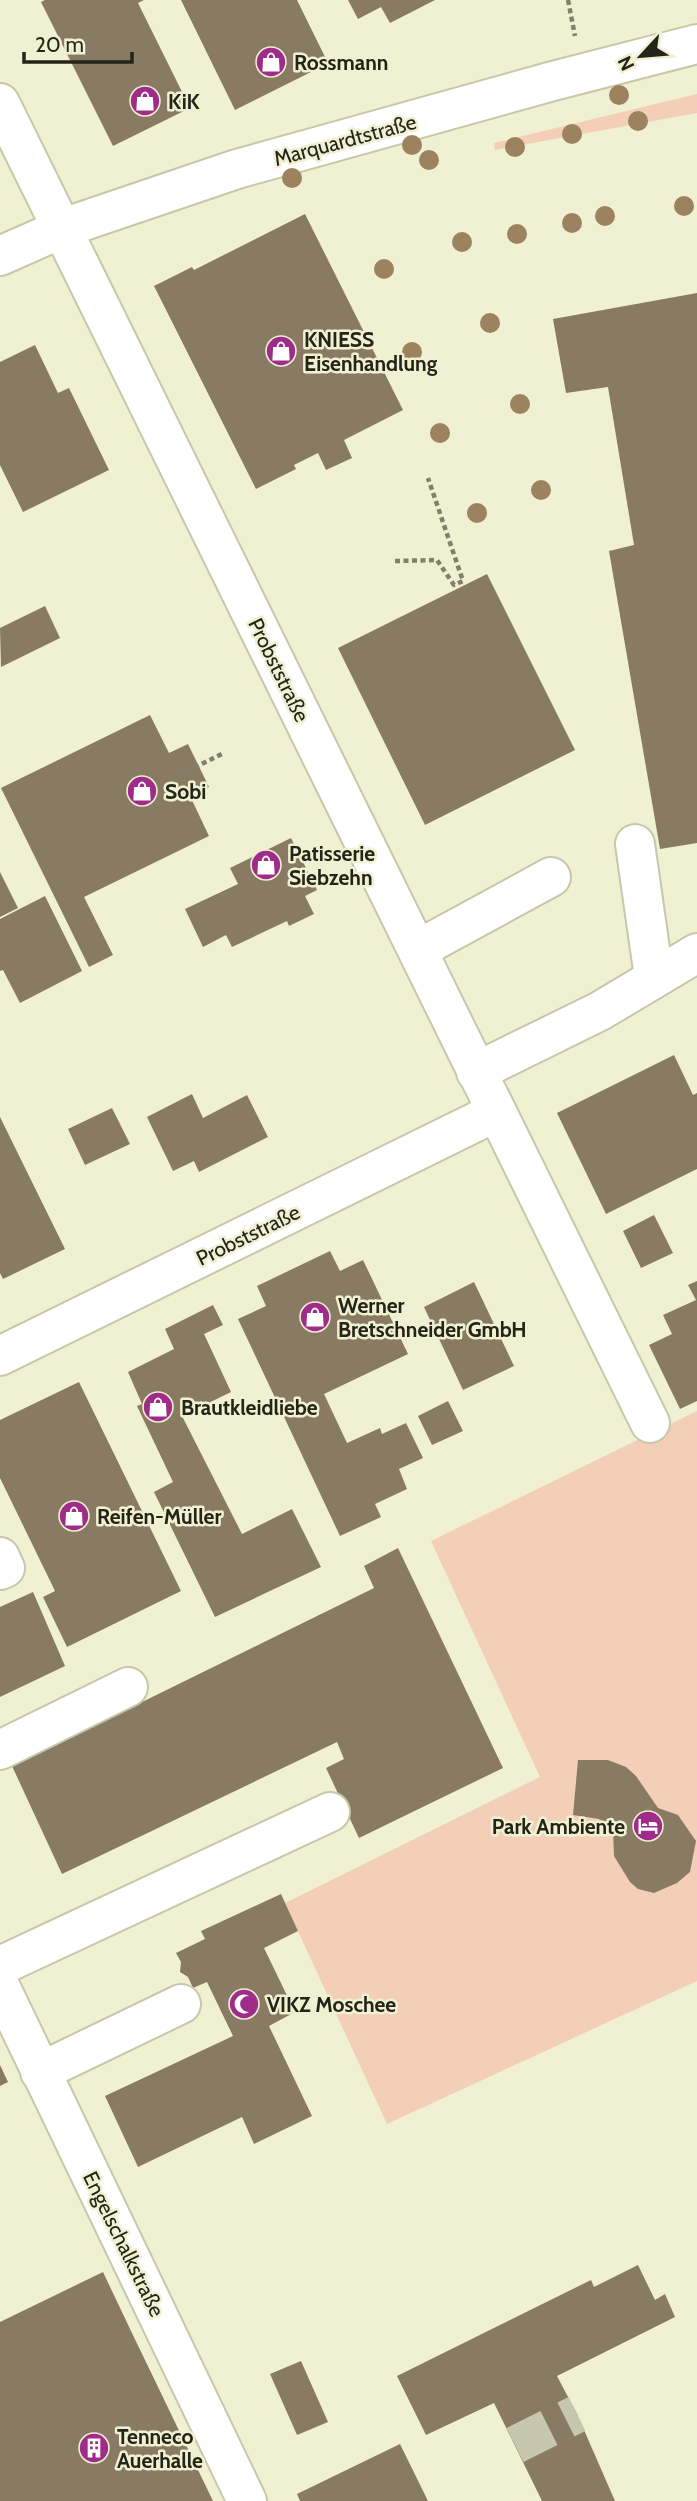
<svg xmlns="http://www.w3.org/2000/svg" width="697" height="2501" viewBox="0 0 697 2501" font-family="Cabin,sans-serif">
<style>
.green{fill:#f4cfb7}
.building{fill:#897b63}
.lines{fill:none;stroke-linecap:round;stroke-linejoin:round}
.minor-tunnel{stroke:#c7c7ad;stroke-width:38;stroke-dasharray:38 19;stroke-linecap:butt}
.minor-casing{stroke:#c7c7a9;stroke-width:42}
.path{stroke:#80806d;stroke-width:4.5;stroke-dasharray:5 3.5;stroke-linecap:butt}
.minor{stroke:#fff;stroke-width:38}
.tree{fill:#9c825e}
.labels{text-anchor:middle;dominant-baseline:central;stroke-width:5;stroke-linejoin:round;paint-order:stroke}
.poi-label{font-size:21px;font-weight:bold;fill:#242419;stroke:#f0f0d2;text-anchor:start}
.street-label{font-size:21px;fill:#242419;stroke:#f0f0d2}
</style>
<rect width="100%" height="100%" fill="#f0f0d2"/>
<path class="green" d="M697,94V113L495,150L494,143Z
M697,1411V1981L387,2124L285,1903L540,1777L431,1541Z"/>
<path class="building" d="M45,0H144L138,3L190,108L113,146L41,2Z
M181,0H297L326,59L311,66L313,71L235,110Z
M348,0H435L390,23L381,7L358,19Z
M305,214L403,410L344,440L352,458L326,470L318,453L294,465L296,469L256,489L154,286L192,267L194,270Z
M697,293V843L660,849L609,551L634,545L608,387L566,393L553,319Z
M35,345L58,393L69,388L109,470L23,512L0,465V362Z
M487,574L575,750L425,825L338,648Z
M45,606L60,638L1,667L0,628Z
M150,715L169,753L188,744L209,787L190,796L209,836L84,897L113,955L89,967L1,788Z
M291,838L317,890L305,896L314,914L289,926L287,921L232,947L226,935L203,947L185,909L238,884L230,868Z
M0,872L18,908L0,917Z
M45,896L82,971L20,1003L3,970L0,971V919Z
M674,1055L693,1095L697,1093V1169L606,1214L557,1113Z
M192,1094L203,1118L247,1095L268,1137L199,1172L194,1161L173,1171L147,1117Z
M112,1108L130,1144L85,1165L68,1129Z
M0,1117L65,1249L3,1279L0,1273Z
M654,1215L673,1253L641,1268L623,1231Z
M330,1251L340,1271L363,1260L408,1354L324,1394L347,1443L380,1428L382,1434L406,1423L423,1458L399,1469L407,1489L375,1504L381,1517L340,1536L238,1319L266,1306L257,1286Z
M697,1281V1401L680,1409L649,1345L672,1334L663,1315L696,1300L688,1285Z
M474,1282L514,1366L463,1390L424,1307Z
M213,1305L223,1325L204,1334L231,1392L182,1416L242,1534L292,1509L321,1567L215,1617L154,1492L173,1482L137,1406L142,1404L128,1372L174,1349L165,1329Z
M79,1382L181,1591L67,1647L43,1597L55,1591L0,1478V1420Z
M448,1401L463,1431L432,1445L418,1416Z
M398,1548L503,1768L359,1838L326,1768L344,1759L337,1742L62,1874L12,1766L374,1588L364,1566Z
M33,1592L65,1666L0,1697V1607Z
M578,1760H608L626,1767L636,1776L658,1808L678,1815L696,1841L690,1872L677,1883L654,1893L638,1889L630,1882L614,1856L613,1829L599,1819L573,1815Z
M281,1894L298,1931L264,1948L295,2012L269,2026L312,2116L254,2144L242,2117L138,2167L105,2096L233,2036L207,1982L193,1988L188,1977L180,1972L181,1962L176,1953L205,1939L201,1931Z
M0,2065L8,2082L0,2086Z
M638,2265L655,2300L665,2294L675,2317L557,2376L577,2414L615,2501H542L494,2403L426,2435L397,2376L591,2280L594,2287Z
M103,2272L131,2331L213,2501H0V2322Z
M301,2361L328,2422L297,2435L270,2374Z
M400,2444L428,2501H300L297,2494Z"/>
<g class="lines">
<path class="minor-tunnel" d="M515,2445L577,2414"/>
<g class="minor-casing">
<path id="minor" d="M0,103L650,1423
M0,256L63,228L237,169L553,81L697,44
M635,844L654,977
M417,950L551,877
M476,1072L600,1011L697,953
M0,1356L496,1112
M0,1557L5,1568L0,1570
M0,1750L128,1687
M0,1966L330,1812
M0,1986L247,2501
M40,2072L181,2004"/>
</g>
<path class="path" d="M568,0L575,36
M395,561L437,560L454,585L463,581L428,478
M179,775L224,753"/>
<use href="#minor" class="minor"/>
</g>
<g class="tree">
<circle cx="619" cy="95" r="10"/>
<circle cx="638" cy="121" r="10"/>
<circle cx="572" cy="134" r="10"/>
<circle cx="412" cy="145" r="10"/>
<circle cx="515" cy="147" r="10"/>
<circle cx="429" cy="160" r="10"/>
<circle cx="292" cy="178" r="10"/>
<circle cx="684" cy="206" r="10"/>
<circle cx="605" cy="216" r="10"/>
<circle cx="572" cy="223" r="10"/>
<circle cx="517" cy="234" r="10"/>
<circle cx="462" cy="242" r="10"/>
<circle cx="384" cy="269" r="10"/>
<circle cx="490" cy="323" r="10"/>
<circle cx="412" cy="352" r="10"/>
<circle cx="520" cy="404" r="10"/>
<circle cx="440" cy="433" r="10"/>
<circle cx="541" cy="490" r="10"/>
<circle cx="477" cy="513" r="10"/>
</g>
<defs>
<g id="shop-disc" transform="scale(1.575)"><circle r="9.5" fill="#9f2c88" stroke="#f0f0d2"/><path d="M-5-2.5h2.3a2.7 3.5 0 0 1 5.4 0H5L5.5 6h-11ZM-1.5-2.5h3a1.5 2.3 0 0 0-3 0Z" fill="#fff"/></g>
<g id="hotel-disc" transform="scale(1.575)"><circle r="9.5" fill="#9f2c88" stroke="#f0f0d2"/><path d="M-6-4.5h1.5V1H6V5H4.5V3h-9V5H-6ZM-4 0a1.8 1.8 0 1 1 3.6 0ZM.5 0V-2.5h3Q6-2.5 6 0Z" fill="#fff"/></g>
<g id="mosque-disc" transform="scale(1.575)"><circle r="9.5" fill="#9f2c88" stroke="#f0f0d2"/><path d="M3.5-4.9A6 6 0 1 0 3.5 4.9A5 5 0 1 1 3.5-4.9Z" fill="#fff"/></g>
<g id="building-disc" transform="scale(1.575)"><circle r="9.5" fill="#9f2c88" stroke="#f0f0d2"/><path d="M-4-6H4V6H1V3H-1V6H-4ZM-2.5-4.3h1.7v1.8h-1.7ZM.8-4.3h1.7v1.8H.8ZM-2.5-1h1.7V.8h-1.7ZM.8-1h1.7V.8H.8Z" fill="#fff"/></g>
</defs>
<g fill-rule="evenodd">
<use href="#shop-disc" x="271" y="62"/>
<use href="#shop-disc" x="145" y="101"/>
<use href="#shop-disc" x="281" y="351"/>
<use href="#shop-disc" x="142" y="791"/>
<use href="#shop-disc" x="266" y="865"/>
<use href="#shop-disc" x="315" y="1317"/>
<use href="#shop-disc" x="158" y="1407"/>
<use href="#shop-disc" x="74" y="1516"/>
<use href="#hotel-disc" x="648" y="1826"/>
<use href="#mosque-disc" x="244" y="2004"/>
<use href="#building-disc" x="94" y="2448"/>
</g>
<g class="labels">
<g class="poi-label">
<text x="294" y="62">Rossmann</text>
<text x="168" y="101">KiK</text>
<text x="304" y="339">KNIESS<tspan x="304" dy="24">Eisenhandlung</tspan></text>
<text x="165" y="791">Sobi</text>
<text x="289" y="853">Patisserie<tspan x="289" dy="24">Siebzehn</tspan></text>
<text x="338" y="1305">Werner<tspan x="338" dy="24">Bretschneider GmbH</tspan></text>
<text x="181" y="1407">Brautkleidliebe</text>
<text x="97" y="1516">Reifen-Müller</text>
<text x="625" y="1826" text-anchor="end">Park Ambiente</text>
<text x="267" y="2004">VIKZ Moschee</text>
<text x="117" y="2436">Tenneco<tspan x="117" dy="24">Auerhalle</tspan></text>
</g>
<g class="street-label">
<text transform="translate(345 140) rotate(-15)">Marquardtstraße</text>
<text transform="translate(279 670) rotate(64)">Probststraße</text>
<text transform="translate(248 1235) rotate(-26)">Probststraße</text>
<text transform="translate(124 2244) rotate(64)">Engelschalkstraße</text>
</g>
</g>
<g transform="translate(641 56) rotate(244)" stroke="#f0f0d2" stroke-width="5" paint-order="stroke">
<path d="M0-5L12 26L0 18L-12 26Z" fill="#242419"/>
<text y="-10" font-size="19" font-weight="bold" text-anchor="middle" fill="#242419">N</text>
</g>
<path d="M24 52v10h108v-10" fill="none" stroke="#242419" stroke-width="3.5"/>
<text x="35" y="52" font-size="21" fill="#242419" stroke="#f0f0d2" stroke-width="5" paint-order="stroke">20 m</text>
</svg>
